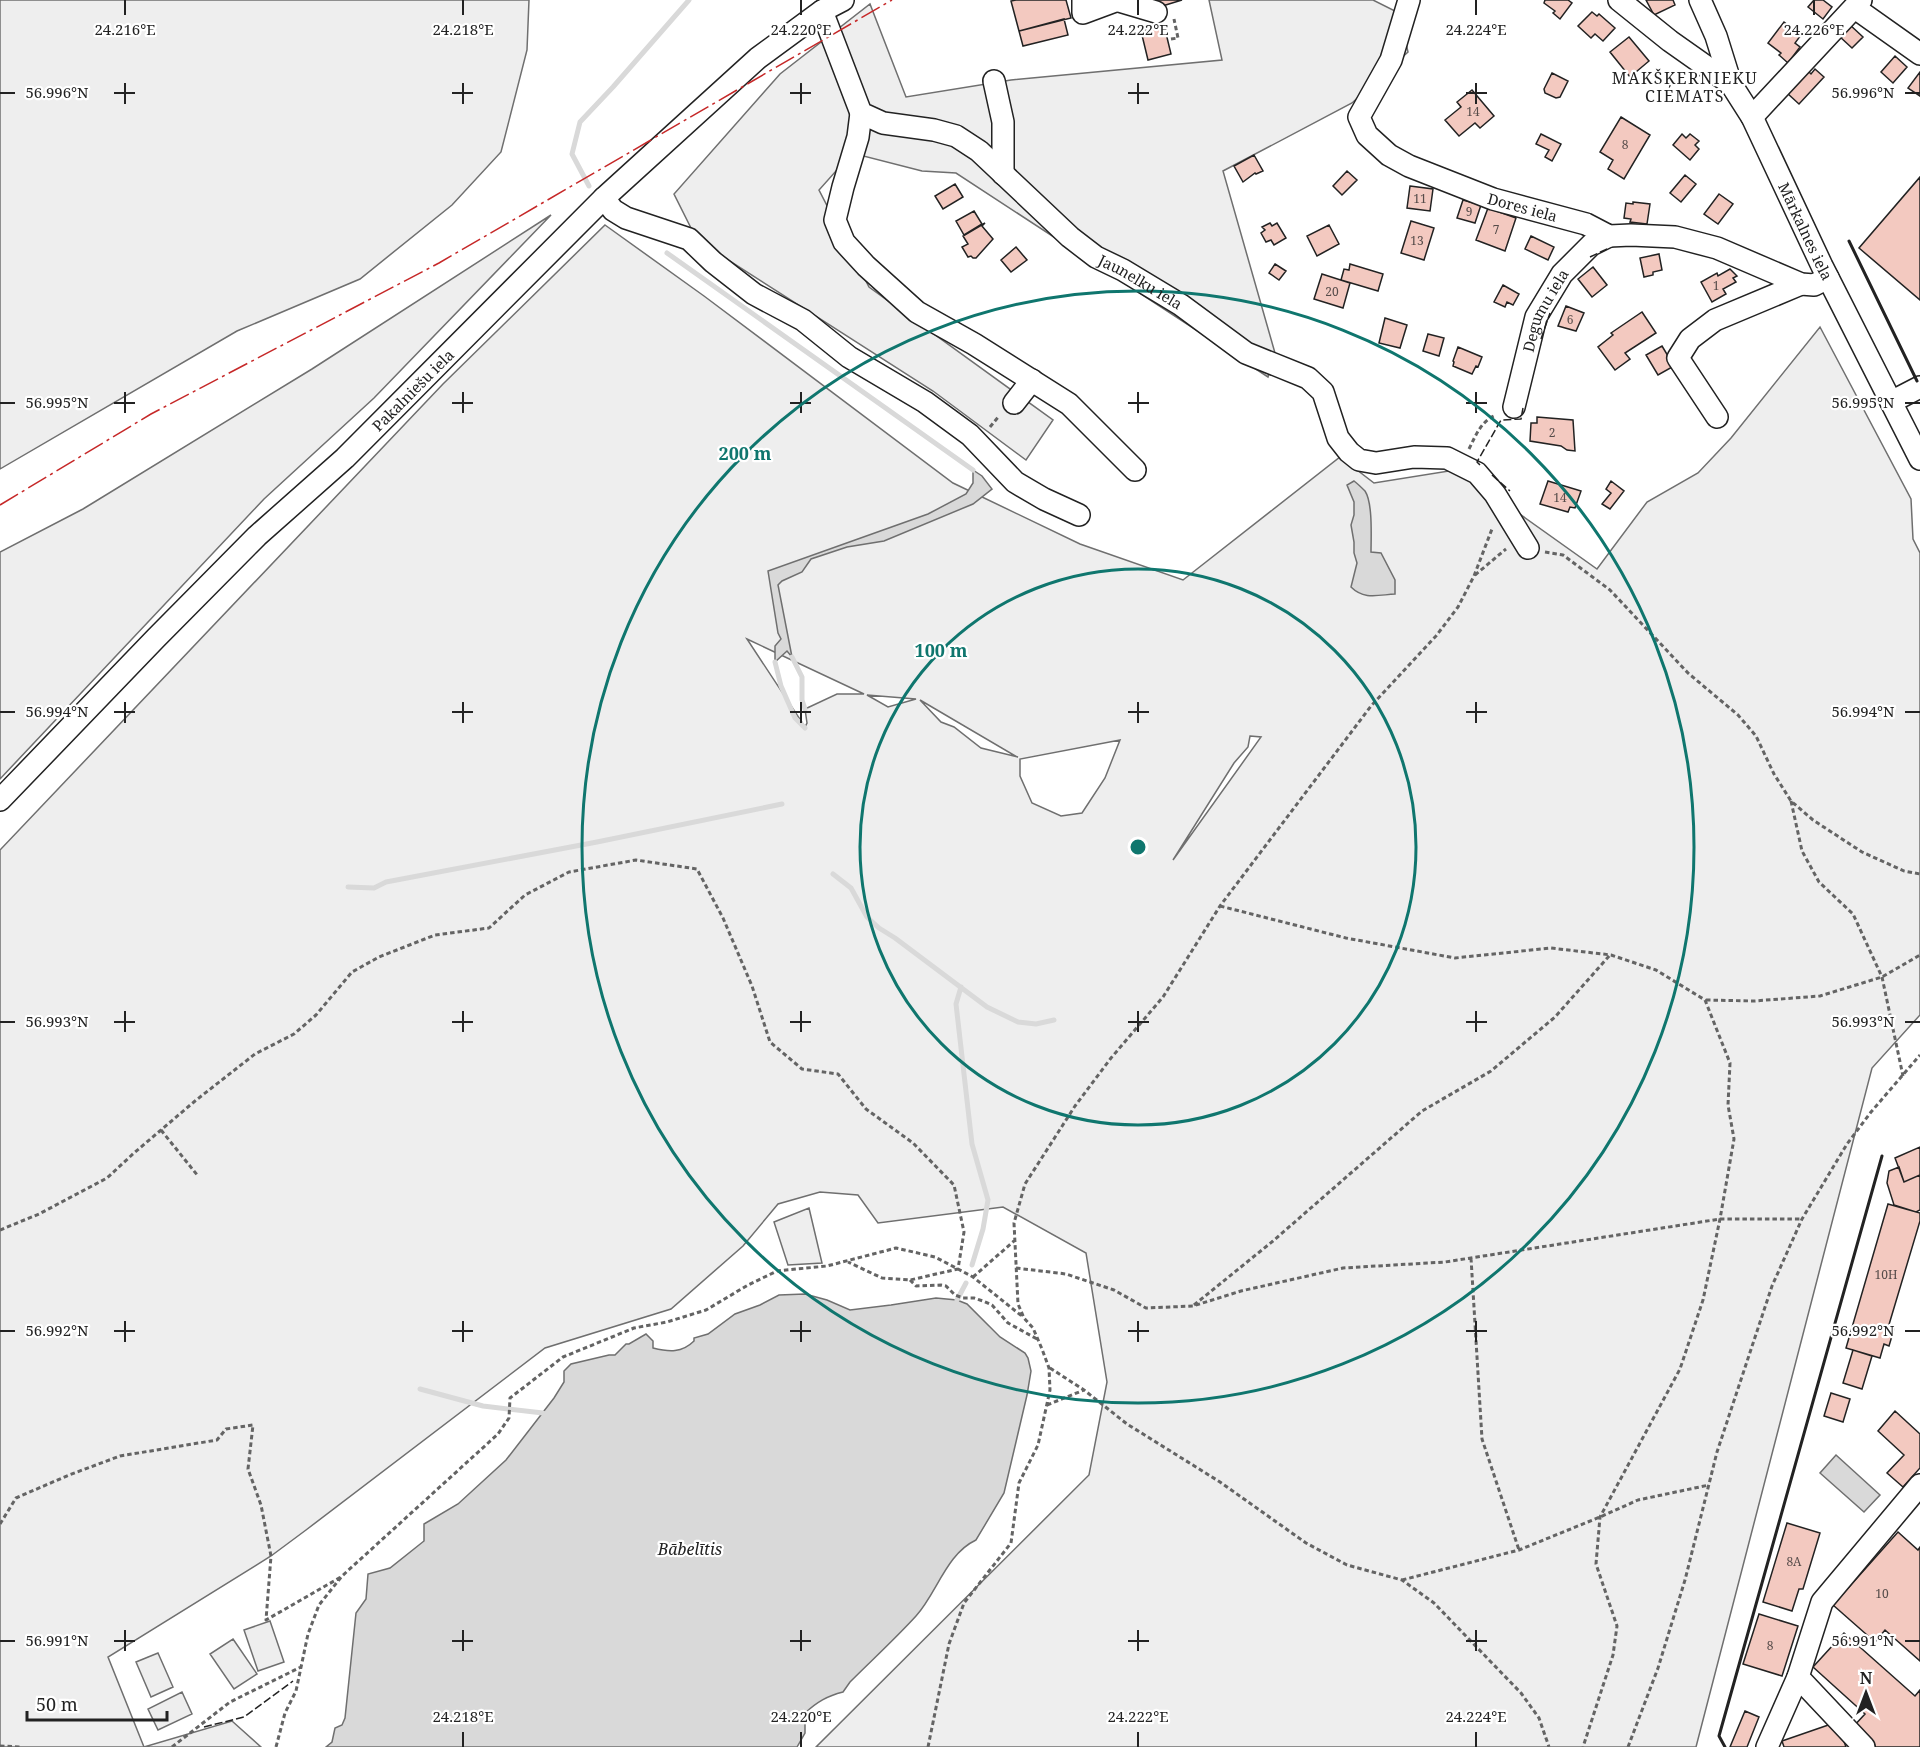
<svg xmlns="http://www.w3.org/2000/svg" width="1920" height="1747" viewBox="0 0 1920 1747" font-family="'Noto Serif',serif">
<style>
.green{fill:#eee;stroke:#6f6f6f;stroke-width:1.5;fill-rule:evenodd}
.water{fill:#d9d9d9;stroke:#6f6f6f;stroke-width:1.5}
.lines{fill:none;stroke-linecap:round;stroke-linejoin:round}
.stream{stroke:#d9d9d9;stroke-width:5}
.building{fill:#f3c9c0;stroke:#222;stroke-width:1.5}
.minor-casing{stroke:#222;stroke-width:24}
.path{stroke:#646464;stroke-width:3;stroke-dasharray:4.5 3;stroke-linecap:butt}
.minor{stroke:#fff;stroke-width:21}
.fence{stroke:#222;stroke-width:1.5;stroke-dasharray:8 3;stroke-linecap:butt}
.wall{stroke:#222;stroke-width:3}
.power{stroke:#c62828;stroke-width:1.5;stroke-dasharray:21 4.5 3 4.5;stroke-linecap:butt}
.ticks{fill:none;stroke:#222;stroke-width:2}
.ring{fill:none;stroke:#0f766e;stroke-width:3}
.labels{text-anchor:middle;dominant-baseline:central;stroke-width:4.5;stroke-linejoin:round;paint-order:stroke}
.number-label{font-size:12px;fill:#564c4a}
.street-label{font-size:15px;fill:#222;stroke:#fff}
.neighbourhood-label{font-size:16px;letter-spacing:1.5px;fill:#222;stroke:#fff}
.water-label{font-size:16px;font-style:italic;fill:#222;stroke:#fff}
.ticks-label{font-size:15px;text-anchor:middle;fill:#222;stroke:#fff;stroke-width:4.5;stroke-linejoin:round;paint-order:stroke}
.centre{fill:#0f766e;stroke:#fff;stroke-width:3}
.ring-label{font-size:18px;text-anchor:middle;font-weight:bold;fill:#0f766e;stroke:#fff;stroke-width:4.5;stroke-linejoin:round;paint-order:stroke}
</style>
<rect width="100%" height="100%" fill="#fff"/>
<path class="green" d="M0,0H529L527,50L501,152L452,205L360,279L237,331L0,469Z
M1209,0H1373L1399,13L1408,52L1352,103L1223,171L1275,353L1268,377L956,173L922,171L852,153L819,190L869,287L1053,420L1026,460L933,391L697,240L674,194L780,74L870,4L906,97L1011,80L1222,60Z
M551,215L374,398L264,499L0,779V552L83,509L312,369Z
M605,225L704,296L953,483L1080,544L1183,580L1340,457L1374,483L1455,470L1500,500L1597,569L1647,502L1698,473L1731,438L1820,327L1911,499L1913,539L1920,553V1015L1872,1068L1696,1747H816L1089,1475L1107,1382L1086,1253L1003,1207L878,1223L858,1195L820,1192L778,1204L743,1246L671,1309L545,1348L306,1530L271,1556L108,1657L144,1747L232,1721L261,1747H0V850L443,384ZM747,639L864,694H837L805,709L807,723L805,727ZM867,695L916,699L888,707ZM920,700L1017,757H1018L981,748L954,727L941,722ZM1250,736L1261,737L1173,860L1234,763L1248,747ZM1120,740L1105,778L1082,813L1061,816L1032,803L1020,776V759Z
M809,1208L822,1263L788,1265L774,1222Z
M270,1621L284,1662L258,1671L244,1630Z
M233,1639L257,1674L234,1689L210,1654Z
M158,1653L173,1687L151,1697L136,1662Z
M182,1692L192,1714L158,1730L148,1709Z"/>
<path class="water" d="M973,470L982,476L992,489L973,504L884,541L847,547L811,559L802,572L782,581L778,585L792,657L787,651L775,662V646L781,639L778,633L768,571L928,514L966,494L973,483Z
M1354,481C1358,484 1362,488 1365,491C1373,503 1371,538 1371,552L1381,553L1395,580V594C1378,595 1364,600 1351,587L1357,563L1354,553V542L1351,525L1354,515V502L1347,485Z
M805,1294L827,1300L850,1310L891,1305L936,1298L957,1300L967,1304L1000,1337L1025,1353L1028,1358L1031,1371L1027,1395L1004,1493L976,1540C946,1554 937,1593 916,1616C895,1639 872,1660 850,1682L843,1692C827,1696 817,1702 805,1713V1733L797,1747H326L332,1742L335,1728L342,1725L345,1718L356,1613L366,1599L368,1574L390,1568L424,1541V1524L458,1504L506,1460L554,1398L564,1382V1371L571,1364L609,1355H615L626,1344H629L646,1334L653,1341V1348C669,1352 682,1353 694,1341V1338L708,1334L735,1314L760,1305L779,1295Z
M1836,1455L1880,1495L1864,1512L1820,1473Z"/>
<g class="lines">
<path class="stream" d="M589,186L572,154L580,122L613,87L689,0
M667,253L973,470
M792,657L802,677V700L805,709
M775,662L781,686L795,718L805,728
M833,874L851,888L867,917L879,928L895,938L987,1007L1018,1022L1036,1024L1054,1020
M348,887L374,888L386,882L597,842L782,804
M961,987L956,1004L972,1144L988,1200L983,1229L972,1265
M957,1300L966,1283
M420,1389L483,1406L543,1413"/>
</g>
<path class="building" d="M1016,0H1066L1071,18L1019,31L1011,1Z
M1156,0H1182L1159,7Z
M1545,0H1568L1572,3L1560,19L1553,13L1555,11L1544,3Z
M1646,0H1673L1675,5L1654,15Z
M1814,0H1823L1832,7L1823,19L1808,7Z
M1592,12L1597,16L1599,14L1615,28L1603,41L1595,34L1591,38L1578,26Z
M1064,19L1068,35L1023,46L1019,31Z
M1784,22L1801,35L1795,43L1800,47L1788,63L1779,55L1781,53L1768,43Z
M1849,24L1863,37L1852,48L1839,36Z
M1164,25L1171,54L1148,60L1141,31Z
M1629,37L1649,61L1630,77L1610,52Z
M1895,56L1907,67L1893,83L1881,72Z
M1815,69L1824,77L1799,104L1787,93L1808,71L1811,74Z
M1920,72V96L1908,88Z
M1552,73L1568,81L1560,97L1556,98L1545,93L1544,89Z
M1472,90L1494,116L1480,128L1475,123L1459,136L1445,120L1461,107L1457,102Z
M1621,117L1650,135L1624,179L1608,169L1613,160L1600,152Z
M1541,134L1561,144L1552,161L1545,157L1549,150L1536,144Z
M1682,134L1686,138L1690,134L1699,141L1695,145L1699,149L1690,160L1673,145Z
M1254,155L1263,171L1256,174L1255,173L1243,182L1234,166Z
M1347,171L1357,180L1342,195L1333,186Z
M1685,175L1696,184L1681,202L1670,193Z
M1920,177V300L1859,248Z
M955,184L963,197L943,209L935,196Z
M1410,186L1433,189L1430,211L1407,208Z
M1719,194L1733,204L1718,224L1704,214Z
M1463,200L1481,205L1475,223L1457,218Z
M1633,202L1650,204L1647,224L1630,222L1631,219L1624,218L1626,203L1633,204Z
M1488,208L1516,218L1505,251L1476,240Z
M974,211L982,224L964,235L956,221Z
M1411,221L1434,228L1424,260L1401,253Z
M985,223L982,226L993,239L976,258H973L971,256L968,257L962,247L968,244L963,236Z
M1270,223L1272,226L1277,223L1286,238L1274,245L1271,240L1266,242L1261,233L1265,230L1262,227Z
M1329,225L1339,244L1317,256L1307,236Z
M1531,236L1554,247L1548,260L1525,249Z
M1016,247L1027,260L1011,272L1001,260Z
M1659,254L1662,270L1653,272V275L1644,277L1640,258Z
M1275,264L1286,271L1279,280L1269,273Z
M1350,264L1383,274L1378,291L1341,280L1344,269L1349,270Z
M1593,267L1607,285L1592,297L1578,279Z
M1730,269L1737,276L1733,278L1736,282L1723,289L1726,294L1712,302L1701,282L1717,273L1718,276Z
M1322,274L1350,283L1343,308L1314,299Z
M1503,285L1519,294L1513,305L1507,302L1505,307L1494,302Z
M1566,306L1584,313L1576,331L1558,326Z
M1642,312L1656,333L1625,353L1630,359L1615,370L1598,347L1613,335L1611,333Z
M1385,318L1407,325L1400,348L1379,343Z
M1428,334L1444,338L1439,356L1423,351Z
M1662,346L1674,366L1658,375L1646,355Z
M1458,347L1482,357L1478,367L1476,366L1472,374L1453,366L1454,362L1453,361Z
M1537,417L1573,420L1575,451L1567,450L1561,446L1530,441L1531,423H1537Z
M1548,481L1581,491L1575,508L1570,507L1568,512L1540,504Z
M1611,481L1624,491L1610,509L1602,504L1611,493L1606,489Z
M1920,1147V1175L1904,1182L1895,1158Z
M1899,1167L1904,1182L1920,1175V1210L1916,1212L1894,1205L1887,1183L1889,1171Z
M1888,1204L1920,1213V1221L1888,1328L1894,1329L1889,1346L1884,1344L1880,1358L1846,1348Z
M1853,1350L1872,1356L1862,1389L1843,1383Z
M1831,1393L1850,1399L1843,1422L1824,1416Z
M1895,1411L1920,1434V1468L1903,1487L1887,1473L1904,1455L1878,1431Z
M1787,1523L1820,1533L1803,1589H1799L1792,1611L1763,1602Z
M1898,1532L1918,1550L1920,1547V1661L1885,1630L1875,1642L1833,1605Z
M1759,1614L1798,1626L1782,1676L1743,1664Z
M1844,1633L1915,1696L1920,1690V1747H1873L1852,1728L1865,1714L1813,1667Z
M1745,1711L1759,1717L1747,1747H1730Z
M1837,1722L1846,1747H1784L1782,1741Z"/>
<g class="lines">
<g class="minor-casing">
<g id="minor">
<path d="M1083,0V13L1118,0"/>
<path id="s1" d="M1409,0L1391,60L1359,117L1367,135L1389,155L1409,166L1493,199L1586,224L1609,236L1631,235L1675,237L1717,248L1801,284L1814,285L1828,278"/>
<path d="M1619,0L1670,41L1731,84"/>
<path id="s2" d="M1700,0L1716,36L1731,84L1752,117L1822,266L1920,459"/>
<path d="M1119,1L1156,12"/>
<path d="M1855,8L1920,54"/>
<path id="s3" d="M822,11L861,113L883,123L934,130L956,136L979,151L1070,237L1096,257L1123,270L1181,305L1246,353L1308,378L1323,392L1338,438L1349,452L1359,460L1376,463L1414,457L1447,458L1477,473L1495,494L1528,548"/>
<path d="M994,81L1003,122V174"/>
<path d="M861,113L858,137L843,187L835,220L844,242L866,266L917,312L974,344L1069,404L1135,470"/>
<path d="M1752,117L1861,0"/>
<path d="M604,198L613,210L626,218L689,239L713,262L754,294L803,320L849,357L925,402L970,435L1015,482L1044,499L1079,515"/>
<path d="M1891,402L1920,387"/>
<path d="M1014,403L1032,380"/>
<path id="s4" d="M1514,407L1536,317L1562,274L1591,245L1609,236"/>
<path d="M1717,417L1678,358L1690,339L1715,320L1801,284"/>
<path id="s5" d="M0,800L156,638L257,536L345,458L604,198L758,58L822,11L843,0"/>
<path d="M1767,1747L1798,1677"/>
<path d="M1864,1747L1798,1677L1822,1602L1920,1485"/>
</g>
</g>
<path class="path" d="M1171,39L1178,38L1174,19
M990,427L999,416
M1469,449C1476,435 1481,421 1496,415
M1545,552L1563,555L1610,590L1688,673L1738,715L1756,736L1774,774L1791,801L1813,820L1862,852L1904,871L1920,874
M1475,575L1506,549
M1791,801L1802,851L1819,882L1853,914L1882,977L1903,1076
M1220,906L1346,938L1455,958L1551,948L1611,955L1656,970L1705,1000L1730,1063L1728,1105L1734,1139L1720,1219L1703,1300L1680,1369L1600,1517L1596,1564L1617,1626L1613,1655L1583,1747
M1706,1000L1754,1001L1820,996L1882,977L1920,955
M161,1130L198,1176
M0,1230L39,1214L107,1178L134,1153L195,1101L255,1054L294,1034L316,1015L352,972L379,957L435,935L489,928L525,895L569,872L636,860L697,869L723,918L752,986L770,1042L802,1069L838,1074L866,1109L913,1143L954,1185L964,1232L958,1269L910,1280L882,1278L848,1262
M1471,1258L1482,1439L1519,1550
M1016,1268L1066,1274L1114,1290L1146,1308L1193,1306L1241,1291L1343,1268L1445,1262L1720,1219H1802
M973,1277L1014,1241
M910,1280L916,1286L941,1285L946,1286L955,1295L963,1298H974L983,1301L992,1305L1008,1323L1037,1339
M1194,1305L1273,1241L1422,1111L1491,1071L1555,1017L1610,955
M1050,1368L1084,1390L1127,1424L1220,1482L1306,1543L1347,1565L1402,1580L1434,1603L1521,1693L1539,1718L1549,1747
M1047,1405L1084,1390
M0,1524L16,1498L69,1475L120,1456L217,1440L226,1429L253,1425L248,1469L261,1505L271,1556L266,1620L341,1577
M1402,1580L1519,1550L1600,1517L1638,1500L1709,1485
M0,1746L21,1747
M172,1747L230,1702L301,1667
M276,1747L285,1713L296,1691L308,1634L319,1605L342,1576L498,1434L509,1418L510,1398L563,1357L634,1328L667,1322L706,1310L748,1285L777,1271L827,1266L896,1248L935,1257L958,1269L973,1277L1023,1317
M928,1747L949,1644L964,1603L1011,1543L1019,1483L1038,1445L1050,1390L1049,1368L1042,1349L1033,1328L1024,1318L1018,1304L1014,1223L1025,1184L1075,1106L1111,1058L1163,997L1220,906L1371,706L1436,636L1458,607L1474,576L1492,529
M1628,1747L1658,1668L1685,1580L1717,1452L1772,1286L1802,1219L1847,1144L1871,1112L1920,1055"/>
<use href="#minor" class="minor"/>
<path class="fence" d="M1590,257L1609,248
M1541,339L1550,313
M1480,465L1477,462L1501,420L1521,419L1523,408
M1492,475L1510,491
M204,1727L244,1717L293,1681"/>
<path class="wall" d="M1849,241L1917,381
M1725,1747L1719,1736L1882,1156"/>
<path class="power" d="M0,505L151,414L439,263L892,0"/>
</g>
<path class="ticks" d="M125,0V15M463,0V15M801,0V15M1138,0V15M1476,0V15M1814,0V15M125,83V104M463,83V104M801,83V104M1138,83V104M1476,83V104M0,93H15M114,93H135M452,93H473M790,93H811M1128,93H1149M1466,93H1487M1905,93H1920M125,392V413M463,392V413M801,392V413M1138,392V413M1476,392V413M0,403H15M114,403H135M452,403H473M790,403H811M1128,403H1149M1466,403H1487M1905,403H1920M125,702V723M463,702V723M801,702V723M1138,702V723M1476,702V723M0,712H15M114,712H135M452,712H473M790,712H811M1128,712H1149M1466,712H1487M1905,712H1920M125,1011V1032M463,1011V1032M801,1011V1032M1138,1011V1032M1476,1011V1032M0,1022H15M114,1022H135M452,1022H473M790,1022H811M1128,1022H1149M1466,1022H1487M1905,1022H1920M125,1321V1342M463,1321V1342M801,1321V1342M1138,1321V1342M1476,1321V1342M0,1331H15M114,1331H135M452,1331H473M790,1331H811M1128,1331H1149M1466,1331H1487M1905,1331H1920M125,1630V1651M463,1630V1651M801,1630V1651M1138,1630V1651M1476,1630V1651M0,1641H15M114,1641H135M452,1641H473M790,1641H811M1128,1641H1149M1466,1641H1487M1905,1641H1920M463,1732V1747M801,1732V1747M1138,1732V1747M1476,1732V1747"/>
<g class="ring">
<circle cx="1138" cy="847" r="278"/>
<circle cx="1138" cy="847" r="556"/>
</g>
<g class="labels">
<g class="number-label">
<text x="1473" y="111">14</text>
<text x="1625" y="144">8</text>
<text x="1420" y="198">11</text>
<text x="1469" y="211">9</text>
<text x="1496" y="229">7</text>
<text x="1417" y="240">13</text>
<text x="1716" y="285">1</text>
<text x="1332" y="291">20</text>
<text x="1570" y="319">6</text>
<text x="1552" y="432">2</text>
<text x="1560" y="497">14</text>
<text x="1886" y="1274">10H</text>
<text x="1794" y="1561">8A</text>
<text x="1882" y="1593">10</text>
<text x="1770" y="1645">8</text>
</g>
<g class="street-label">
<text stroke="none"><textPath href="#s1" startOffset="321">Dores iela</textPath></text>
<text stroke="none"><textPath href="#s2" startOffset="255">Mārkalnes iela</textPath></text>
<text stroke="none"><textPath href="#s3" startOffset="444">Jaunelku iela</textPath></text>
<text stroke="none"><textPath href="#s4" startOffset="102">Degumu iela</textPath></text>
<text stroke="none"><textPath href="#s5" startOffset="582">Pakalniešu iela</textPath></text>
</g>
<g class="neighbourhood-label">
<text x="1685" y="78">MAKŠĶERNIEKU<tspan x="1685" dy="18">CIEMATS</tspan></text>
</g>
<g class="water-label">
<text x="690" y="1549">Bābelītis</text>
</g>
</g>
<g class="ticks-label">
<text x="125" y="35">24.216°E</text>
<text x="463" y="35">24.218°E</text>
<text x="801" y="35">24.220°E</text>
<text x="1138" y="35">24.222°E</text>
<text x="1476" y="35">24.224°E</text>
<text x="1814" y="35">24.226°E</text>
<text x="57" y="98">56.996°N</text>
<text x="1863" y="98">56.996°N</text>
<text x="57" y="408">56.995°N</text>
<text x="1863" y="408">56.995°N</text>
<text x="57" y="717">56.994°N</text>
<text x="1863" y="717">56.994°N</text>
<text x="57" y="1027">56.993°N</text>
<text x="1863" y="1027">56.993°N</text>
<text x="57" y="1336">56.992°N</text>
<text x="1863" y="1336">56.992°N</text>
<text x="57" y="1646">56.991°N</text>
<text x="1863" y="1646">56.991°N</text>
<text x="463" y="1722">24.218°E</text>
<text x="801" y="1722">24.220°E</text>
<text x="1138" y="1722">24.222°E</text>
<text x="1476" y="1722">24.224°E</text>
</g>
<circle cx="1138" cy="847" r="9" class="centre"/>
<g class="ring-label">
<text x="745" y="460">200 m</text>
<text x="941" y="657">100 m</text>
</g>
<g transform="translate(1866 1693)" stroke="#ffffff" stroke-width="4.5" paint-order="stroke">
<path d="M0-4.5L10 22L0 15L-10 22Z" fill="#222222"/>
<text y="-9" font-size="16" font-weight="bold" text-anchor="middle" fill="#222222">N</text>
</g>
<path d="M27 1711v9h140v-9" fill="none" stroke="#222222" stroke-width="3"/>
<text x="36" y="1711" font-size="18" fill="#222222" stroke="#ffffff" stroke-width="4.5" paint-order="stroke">50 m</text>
</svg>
